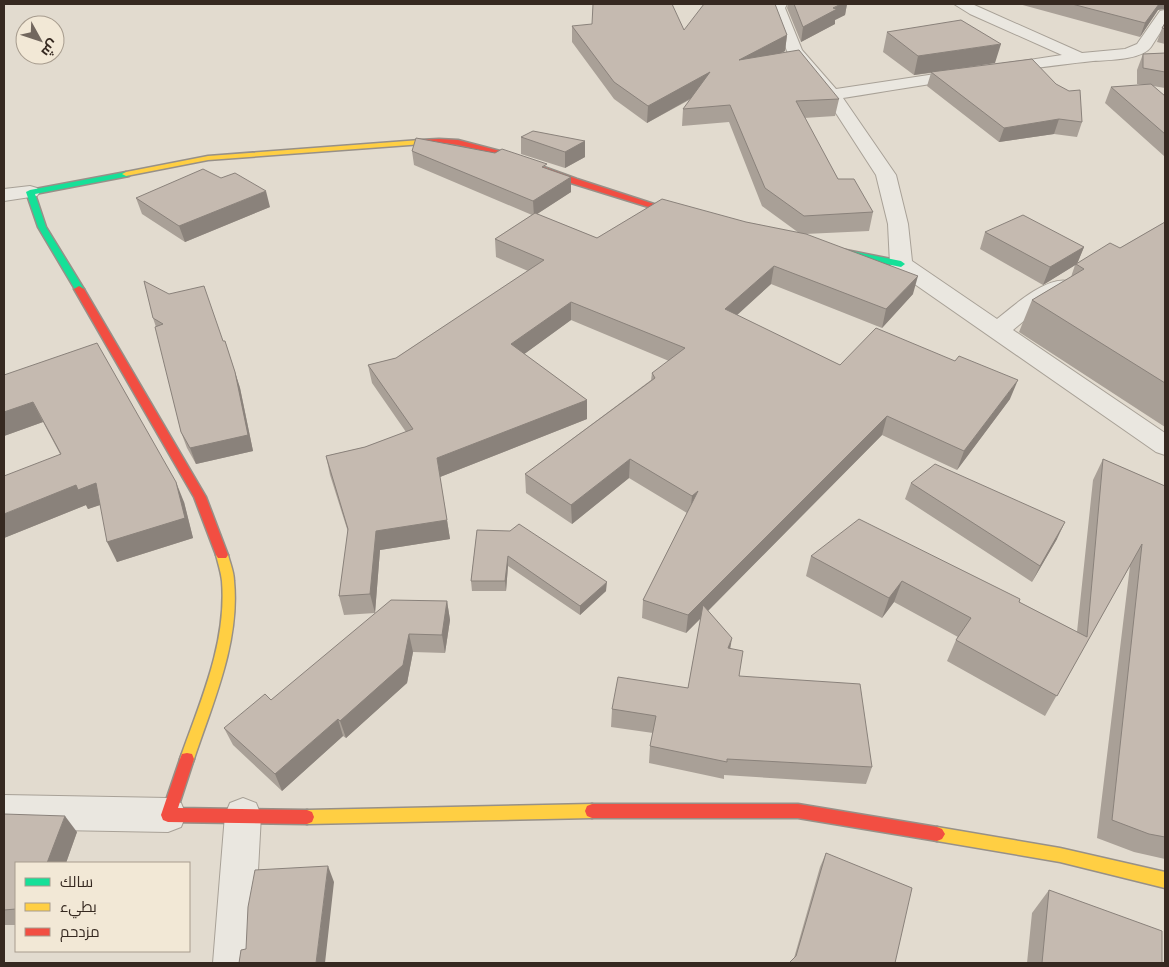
<svg xmlns="http://www.w3.org/2000/svg" width="1169" height="967" viewBox="0 0 1169 967" font-family="'Source Serif 4',Cairo,serif">
<style>
.lines{fill:none;stroke-linecap:round;stroke-linejoin:round}
.street-casing{stroke:#a8a197;stroke-width:2}
.fast-casing{stroke:#979088;stroke-width:3}
.slow-casing{stroke:#979088;stroke-width:3}
.jam-casing{stroke:#979088;stroke-width:3}
.street{fill:#eae7e0;fill-rule:evenodd}
.fast{fill:#16e098;fill-rule:evenodd}
.slow{fill:#ffcf43;fill-rule:evenodd}
.jam{fill:#f24e42;fill-rule:evenodd}
.wall{fill:#a9a097}
.shaded-wall{fill:#8a827b}
.building{fill:#c5bab0;stroke:#8a827b}
</style>
<rect width="100%" height="100%" fill="#e2dbcf"/>
<g class="lines">
<g class="street-casing">
<path id="street" d="M773,4H787L785,8L802,50L836,89L1062,55L970,14L954,4H972L1082,53L1125,49L1137,44L1160,11L1165,10V25L1151,47C1142,60 1108,60 1093,61C1009,70 926,85 843,98L896,175L908,224L912,261L997,319C1013,306 1047,276 1068,281L1071,286L1068,291L1032,314L1013,330L1165,433V455L1156,452L893,269L890,264L888,224L876,175L832,107L787,51L771,8Z
M30,186L37,188L40,192L37,196L4,201V189Z
M4,795L168,798L181,803L186,815L181,827L168,832L4,829Z
M243,798L256,803L261,815L253,963H213L225,815L230,803Z"/>
</g>
<g class="fast-casing">
<path id="fast" d="M126,172L130,174L129,176L35,194L46,227L84,289L82,291H76L38,227L26,192L30,190Z
M836,248L901,261L905,264L901,267L833,253V249Z"/>
</g>
<g class="slow-casing">
<path id="slow" d="M420,140L424,142L423,144L208,160L126,176L122,174L126,172L208,156Z
M222,550L226,552L228,555C230,563 234,572 234,581C240,642 213,702 194,759L192,764L187,765L182,764L180,759C200,702 227,643 222,581C221,572 218,563 216,555L218,552Z
M592,804L597,806L599,811L597,816L592,818L307,824L302,822L300,817L302,812L307,810Z
M937,827L1060,848L1165,872V888L1060,862L937,841L932,839L929,834L932,829Z"/>
</g>
<g class="jam-casing">
<path id="jam" d="M439,139L458,140L500,151L577,179L691,216L690,218H684L571,183L476,149C462,146 447,142 432,143C426,144 421,145 416,142L420,140Z
M79,286L84,289L206,497L228,555L226,558H218L216,555L194,497L74,289Z
M187,753L192,754L194,759L178,808L307,810L312,812L314,817L312,822L307,824L168,822L163,820L161,815L180,759L182,754Z
M592,804H798L937,827L942,829L945,834L942,839L937,841L798,818H592L587,816L585,811L587,806Z"/>
</g>
<use href="#street" class="street"/>
<use href="#fast" class="fast"/>
<use href="#slow" class="slow"/>
<use href="#jam" class="jam"/>
</g>
<path class="wall" d="M788,4H847L845,15L835,20V24L801,42L787,8Z
M1019,4H1165L1158,10L1140,37Z
M1165,23V44L1157,42L1162,28Z
M572,26L684,30L787,35L785,51L781,53L839,99L835,116L804,118L838,179L873,212L869,231L805,234L913,294L882,328L771,284L736,315L840,365L1010,399L957,470L882,435L708,611L730,648L739,676L872,767L866,784L724,775V779L649,763L650,746L653,733L611,727L612,709L688,688L701,618L686,633L642,618L643,600L687,513L629,478L572,524L526,493L525,474L651,380L652,373L669,361L571,320L524,354L587,400V419L440,477L450,539L380,550L375,613L344,615L339,596L348,532L330,475L326,456L365,447L406,432L372,383L368,365L396,358L528,271L496,257L495,239L532,215L414,165L412,151L547,168L571,192L537,214L597,238L746,222L799,233L762,206L729,122L682,126L683,109L691,99L647,123L614,99L572,42Z
M887,32L995,63L969,67L1082,122L1077,137L1054,134L999,142L927,86L931,73L914,75L883,52Z
M1165,53V88L1153,86L1165,96V156H1164L1105,103L1111,87L1144,85L1137,84V70L1143,54Z
M521,137L585,141V157L565,168L521,154Z
M136,198L270,207L185,242L142,214Z
M1165,222V427L1019,332L1032,300L1071,277L1075,265L1043,285L980,249L985,232L1084,247L1077,264L1120,248Z
M153,318L223,341H225L240,388L253,451L196,464L187,448L181,432L156,327Z
M4,375L184,502L193,538L117,562L100,505L88,509L86,505L4,538L60,454L43,422L4,436Z
M1103,459L1165,486V859L1134,852L1097,838L1130,566L1045,716L947,661L956,640L958,637L894,602L882,618L806,576L811,556L1019,602L1077,632L1093,480Z
M911,483L1057,539L1032,582L905,499Z
M477,530L606,591L580,615L508,566L506,591H472L471,581Z
M447,601L450,620L445,653L413,652L407,683L346,738L343,736L282,791L233,745L224,728Z
M4,814L77,832L66,863H16V925H4Z
M826,853L895,963L794,958L820,867Z
M1049,890L1162,963H1027L1032,913Z"/>
<path class="shaded-wall" d="M841,4H847L845,15L835,20V24L801,42L803,27Z
M1159,4H1165V9L1158,10L1140,37L1145,23Z
M787,35L785,51L737,76L739,60Z
M1001,44L995,63L914,75L918,56Z
M710,72L709,88L647,123L648,106Z
M1059,119L1054,134L999,142L1004,128Z
M585,141V157L565,168V152Z
M571,177V192L534,216L533,201Z
M266,191L270,207L185,242L179,226Z
M1084,247L1077,264L1043,285L1050,267Z
M774,266L771,284L723,328L725,309Z
M918,276L913,294L882,328L886,309Z
M571,302V320L512,363L511,344Z
M235,372L240,388L253,451L196,464L190,448Z
M1018,380L1010,399L957,470L964,451Z
M587,400V419L440,477L437,458Z
M33,402L43,422L4,436V412Z
M887,416L882,435L686,633L688,615Z
M630,459L629,478L572,524L571,505Z
M176,482L184,502L193,538L117,562L107,542Z
M96,483L106,503L88,509L86,505L4,538V514L76,485Z
M698,491L690,515L692,496Z
M447,520L450,539L380,550L375,613L370,594L376,531Z
M1065,522L1057,539L1032,582L1040,566Z
M508,556V566L506,591L505,581Z
M902,581L894,602L882,618L889,598Z
M607,582L606,591L580,615V606Z
M447,601L450,620L445,653L442,635Z
M409,634L413,652L407,683L346,738L340,721Z
M732,638L729,656L728,648Z
M338,719L343,736L282,791L275,774Z
M65,816L77,832L66,863H47Z
M328,866L334,882L325,963H316Z"/>
<path class="building" d="M593,4H672L684,30L704,4H775L787,35L739,60L799,50L803,55L839,99L796,101L838,179H854L873,212L804,216L765,188L730,105L683,109L710,72L648,106L614,82L572,26L592,24Z
M794,4H841L833,8L837,9L803,27Z
M1072,4H1159L1145,23Z
M961,20L1001,44L918,56L887,32Z
M1165,23V29L1162,28Z
M1165,53V72L1143,68V54Z
M1032,59L1056,84L1069,91L1080,90L1082,122L1059,119L1004,128L931,72Z
M1151,84L1165,96V134L1111,87Z
M533,131L585,141L565,152L521,137Z
M416,138L495,153L502,149L547,164L542,167L571,177L533,201L412,151Z
M203,169L221,178L235,173L266,191L179,226L136,198Z
M662,199L746,222L806,234L918,276L886,309L774,266L725,309L840,365L876,328L955,361L959,356L1018,380L964,451L887,416L688,615L643,600L698,491L692,496L630,459L571,505L525,474L655,378L652,373L685,348L571,302L511,344L587,400L437,458L447,520L376,531L370,594L339,596L348,529L326,456L365,447L413,429L368,365L396,358L544,260L495,239L535,213L597,238Z
M1023,215L1084,247L1050,267L985,232Z
M1165,222V383L1032,300L1084,269L1076,264L1110,243L1120,248Z
M144,281L169,294L204,286L223,341H225L235,372L248,435L190,448L181,432L155,327L163,324L153,318Z
M97,343L176,482L185,518L107,542L96,483L78,490L76,485L4,514V476L61,454L33,402L4,412V375Z
M1103,459L1165,486V837L1149,834L1112,820L1142,544L1057,696L956,640L971,618L902,581L889,598L811,556L859,519L1020,599L1019,602L1087,637Z
M935,464L1065,522L1040,566L911,483Z
M519,524L607,582L580,606L508,556L505,581H471L477,530L510,531Z
M391,600L447,601L442,635L409,634L403,665L340,721L338,719L275,774L224,728L265,694L271,700Z
M703,605L732,638L728,648L743,651L739,676L860,684L872,767L727,759V762L650,746L656,716L612,709L618,677L688,688Z
M4,814L65,816L47,863H16V909L4,910Z
M826,853L912,888L895,963H789L796,956Z
M328,866L316,963H239L241,950L246,949L248,907L255,870Z
M1049,890L1162,931V963H1042Z"/>
<rect width="1169" height="967" fill="none" stroke="#362921" stroke-width="10"/>
<rect x="15" y="862" width="175" height="90" fill="#f2e8d6" stroke="#a79c8e"/>
<rect x="25" y="878" width="25" height="8" fill="#16e098" stroke="#a79c8e"/>
<text x="60" y="887" font-size="15" fill="#362921">سالك</text>
<rect x="25" y="903" width="25" height="8" fill="#ffcf43" stroke="#a79c8e"/>
<text x="60" y="912" font-size="15" fill="#362921">بطيء</text>
<rect x="25" y="928" width="25" height="8" fill="#f24e42" stroke="#a79c8e"/>
<text x="60" y="937" font-size="15" fill="#362921">مزدحم</text>
<g transform="translate(40 40) rotate(130)"><circle r="24" fill="#f2e8d6" stroke="#a79c8e"/>
<path d="M0-4L9 19L0 12L-9 19Z" fill="#72675e"/>
<text y="-8" font-size="14" font-weight="bold" text-anchor="middle" fill="#362921">ش</text>
</g>
</svg>
